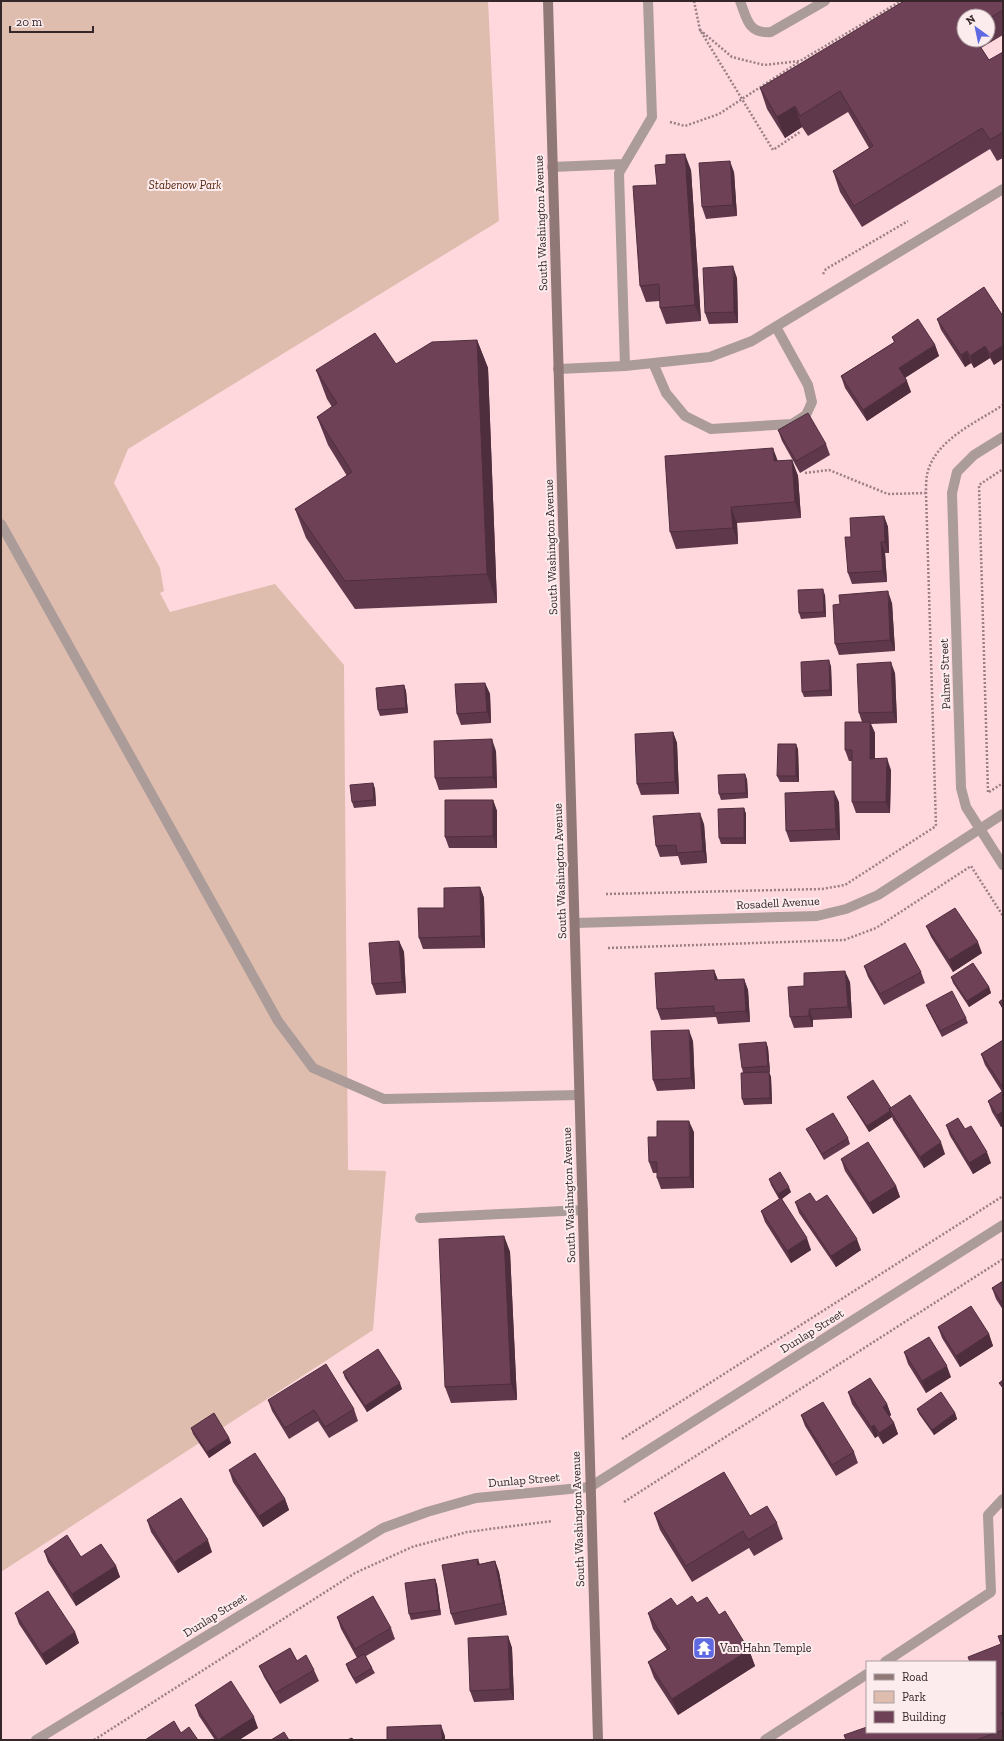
<svg xmlns="http://www.w3.org/2000/svg" width="1004" height="1741" viewBox="0 0 1004 1741" font-family="'Zilla Slab',serif">
<style>
.green{fill:#debdae}
.lines{fill:none;stroke-linecap:round;stroke-linejoin:round}
.path{stroke:#9a7f84;stroke-width:2.5;stroke-dasharray:2 2;stroke-linecap:butt}
.lane{stroke:#ab9b99;stroke-width:10}
.street{stroke:#ab9b99;stroke-width:10}
.secondary{stroke:#8f7875;stroke-width:10}
.wall{fill:#5f384b;fill-rule:evenodd}
.shaded-wall{fill:#4e2e3d}
.building{fill:#6f4157;stroke:#4e2e3d}
.labels{text-anchor:middle;dominant-baseline:central;stroke-width:4;stroke-linejoin:round;paint-order:stroke}
.park-label{font-size:12px;font-style:italic;fill:#56260c;stroke:#fcecee}
.street-label{font-size:12px;fill:#352629;stroke:#fcecee}
.poi-label{font-size:12px;fill:#352629;stroke:#fcecee;text-anchor:start}
</style>
<rect width="100%" height="100%" fill="#ffd8de"/>
<path class="green" d="M1,1H488L499,221L128,449L114,483L160,568L164,591L160,593L170,612L275,584L344,665L348,1170L386,1171L373,1330L1,1572Z"/>
<g class="lines">
<path class="path" d="M694,1L700,30L773,150L800,132
M700,30L732,57L764,65L800,61L901,1
M670,122L685,126L719,114L799,62
M823,274L826,269L908,221
M805,473L829,470L888,494L926,493
M988,792L979,485L1003,469
M989,792L1003,783
M606,894L822,889L845,885L936,826L926,493C926,486 926,477 928,471C937,439 977,422 1003,405
M608,948L844,940L876,928L971,866L1003,916
M622,1439L1003,1196
M624,1502L1003,1259
M94,1740L355,1573L412,1547L467,1532L552,1521"/>
<path class="lane" d="M740,1C747,19 748,34 771,32L825,1
M552,167L623,164
M653,363L666,393L685,416L711,429L792,424L806,415L812,402L808,385L776,327
M625,366L619,173L652,117L648,1
M558,369L625,366L710,357L752,341L1003,189
M1,524L278,1021L313,1068L384,1099L579,1095
M420,1218L583,1210
M885,1662L991,1592L988,1515L1003,1499
M765,1740L867,1674"/>
<path class="street" d="M1003,437L974,455L957,472L952,493L961,788L966,807L1003,865
M575,923L817,916L846,909L878,895L1003,814
M36,1740L383,1528L427,1512L476,1498L590,1487L1003,1225"/>
<path class="secondary" d="M548,1L598,1740"/>
</g>
<path class="wall" d="M1003,1V35L981,48L989,60L1003,52V158L997,161L990,149L862,227L840,192L833,171L869,148L848,112L808,136L802,127L785,138L767,109L760,88ZM964,16H988V40H964Z
M691,170L701,321L666,324L660,308V301L646,302L640,286L657,185Z
M734,172L737,216L706,219L702,207Z
M737,278L738,323L709,324L705,313Z
M1003,316L994,365L990,358L974,368L971,363L965,367L941,330L937,319Z
M892,337L935,345L939,356L905,378L911,392L867,421L845,388L841,376L894,342Z
M477,340L488,368L497,603L355,609L306,538L295,509L347,476L328,445L317,417L332,407L327,399L316,370L396,364Z
M778,430L826,444L830,455L800,473L782,441Z
M792,460L798,476L801,518L737,523L738,544L676,549L670,532L778,461Z
M884,516L888,527L889,553H885L887,582L852,584L848,573L851,537Z
M825,595L826,617L801,619L799,613Z
M892,603L895,651L839,655L835,644L840,604Z
M831,666L832,696L804,697L802,692Z
M895,673L897,723L871,724L875,733V758L891,770L890,813H856L852,802V761H849L845,750L862,722L859,713Z
M485,683L490,694L491,723L461,725L457,714Z
M404,685L406,691L408,713L380,716L378,710Z
M673,732L677,743L679,794L641,795L637,784Z
M798,749L799,782H780L777,776Z
M496,751L497,788L439,790L435,778Z
M747,779L748,798L721,800L719,794Z
M373,783L375,789L376,806L354,808L352,802Z
M493,800L497,811V848H449L445,837Z
M839,802L840,840L790,842L786,831Z
M744,808L746,814V844H721L719,838Z
M704,824L707,863L681,865L678,856L660,857L656,846Z
M480,887L484,898L485,948L423,949L419,938L444,908Z
M926,926L982,953L953,972L931,937Z
M399,941L404,952L406,993L376,995L372,984Z
M864,966L921,972L925,983L884,1005L868,977Z
M714,970L718,980L744,979L748,990L750,1022L718,1024L716,1017L661,1020L657,1009Z
M951,977L989,987L991,993L969,1007L953,983Z
M850,982L852,1018L813,1020V1027L794,1028L790,1017L804,986Z
M1003,999V1010L999,1002Z
M926,1005L966,1018L968,1023L942,1037L928,1010Z
M1003,1040V1126L1001,1127L992,1112L988,1101L1002,1092L985,1065L981,1054Z
M693,1041L695,1089L657,1091L653,1080Z
M766,1042L768,1048L770,1072H769L771,1077L772,1104L744,1105L742,1099L743,1073L742,1068Z
M847,1097L891,1108L945,1154L924,1168L893,1120L892,1117L869,1132L850,1102Z
M946,1125L965,1129L991,1163L973,1174L950,1136Z
M806,1129L848,1138L850,1144L824,1160L809,1134Z
M694,1132V1188L661,1189L657,1178V1173H653L649,1162L657,1137Z
M841,1159L896,1186L900,1197L873,1214L845,1171Z
M769,1179L791,1192L782,1199L811,1250L791,1263L765,1222L761,1211L779,1199L771,1185Z
M795,1202H816L861,1250L836,1267L799,1213Z
M504,1236L510,1252L517,1400L451,1403L445,1387Z
M1003,1281V1310L996,1299L992,1288Z
M938,1327L989,1334L993,1346L960,1367L942,1338Z
M904,1352L951,1377L926,1393L908,1364Z
M343,1372L402,1389L367,1412L345,1378Z
M848,1392L887,1404L891,1415L889,1417L894,1423L898,1434L883,1444L878,1436L875,1438L852,1404Z
M268,1400L354,1409L358,1421L329,1438L318,1421L289,1439L272,1411Z
M917,1409L955,1413L957,1419L934,1435L919,1414Z
M801,1415L854,1452L858,1463L836,1476L805,1426Z
M191,1428L229,1438L231,1443L209,1458L193,1434Z
M229,1470L285,1499L289,1510L263,1527L233,1482Z
M654,1513L750,1516L777,1523L783,1539L754,1556L749,1548L692,1582L660,1530Z
M147,1520L212,1552L178,1573L151,1532Z
M44,1551L81,1557L116,1566L120,1577L76,1606L48,1562Z
M495,1561L499,1572L507,1615L455,1625L451,1614L480,1564Z
M435,1579L437,1585L441,1615L411,1620L409,1614Z
M697,1603L719,1615L749,1650L755,1666L678,1715L654,1678L648,1662L667,1650L653,1629L648,1613L677,1606Z
M15,1613L75,1632L79,1643L46,1665L19,1624Z
M337,1617L391,1628L395,1639L366,1656L372,1668L375,1673L356,1684L348,1670L346,1664L357,1658L341,1629Z
M1003,1635V1740H846L995,1732L1001,1644Z
M508,1636L512,1648L514,1700L474,1702L470,1691Z
M297,1661L314,1670L319,1681L280,1704L264,1677L259,1666Z
M195,1705L258,1728L239,1740H215L199,1716Z"/>
<path class="shaded-wall" d="M795,106L802,127L785,138L777,117Z
M685,154L691,170L701,321L695,305Z
M730,161L734,172L737,216L733,205Z
M733,266L737,278L738,323L734,312Z
M477,340L488,368L497,603L487,574Z
M935,345L939,356L903,379L899,368Z
M1003,345V359L994,365L990,354Z
M985,346L990,358L974,368L970,356Z
M967,351L971,363L965,367L961,355Z
M907,381L911,392L867,421L863,410Z
M773,448L779,464L774,461Z
M792,460L798,476L801,518L795,502Z
M731,507L737,523L738,544L733,528Z
M884,516L888,527L889,553L885,542Z
M881,542L885,553L887,582L883,571Z
M823,589L825,595L826,617L824,612Z
M888,591L892,603L895,651L890,640Z
M829,660L831,666L832,696L830,690Z
M891,662L895,673L897,723L893,712Z
M485,683L490,694L491,723L487,712Z
M404,685L406,691L408,713L406,708Z
M870,722L875,733V770L870,759Z
M673,732L677,743L679,794L675,782Z
M492,739L496,751L497,788L493,777Z
M796,744L798,749L799,782L796,776Z
M887,758L891,770L890,813L886,802Z
M745,774L747,779L748,798L746,793Z
M373,783L375,789L376,806L374,800Z
M834,791L839,802L840,840L836,829Z
M493,800L497,811V848L493,836Z
M744,808L746,814V844L744,838Z
M700,813L704,824L707,863L703,851Z
M480,887L484,898L485,948L481,936Z
M399,941L404,952L406,993L402,982Z
M978,942L982,953L953,972L949,960Z
M714,970L718,981L715,980Z
M845,971L850,982L852,1018L848,1007Z
M744,979L748,990L750,1022L746,1011Z
M989,987L991,993L969,1007L967,1001Z
M809,1009L813,1020V1027L809,1016Z
M689,1030L693,1041L695,1089L691,1078Z
M766,1042L768,1048L770,1072L768,1066Z
M769,1072L771,1077L772,1104L770,1098Z
M890,1111L892,1117L869,1132L867,1126Z
M1002,1112L1003,1115V1126L1001,1127L997,1115Z
M689,1121L694,1132V1188L690,1177Z
M941,1142L945,1154L924,1168L920,1157Z
M987,1152L991,1163L973,1174L969,1163Z
M896,1186L900,1197L873,1214L869,1203Z
M789,1187L791,1192L780,1200L778,1194Z
M504,1236L510,1252L517,1400L511,1384Z
M807,1238L811,1250L791,1263L787,1251Z
M857,1239L861,1250L836,1267L831,1256Z
M989,1334L993,1346L960,1367L956,1356Z
M947,1366L951,1377L926,1393L922,1381Z
M400,1383L402,1389L367,1412L365,1406Z
M887,1404L891,1415L887,1418L883,1407Z
M955,1413L957,1419L934,1435L932,1430Z
M894,1423L898,1434L883,1444L879,1433Z
M874,1425L878,1436L875,1438L871,1427Z
M229,1438L231,1443L209,1458L207,1452Z
M285,1499L289,1510L263,1527L259,1516Z
M208,1540L212,1552L178,1573L174,1562Z
M478,1559L482,1570L477,1565Z
M495,1561L499,1572L507,1615L503,1603Z
M116,1566L120,1577L76,1606L72,1594Z
M435,1579L437,1585L441,1615L439,1610Z
M75,1632L79,1643L46,1665L42,1654Z
M508,1636L512,1648L514,1700L510,1689Z
M749,1650L755,1666L678,1715L672,1699Z
M254,1717L258,1728L239,1740H218Z
M441,1725L445,1736V1740H442Z"/>
<path class="building" d="M904,1H1003V10L988,19V16H964V40H976L989,60L1003,52V132L990,140L982,128L854,206L833,171L873,146L840,91L800,116L795,106L777,117L760,88Z
M685,154L695,305L660,308L659,284L640,286L633,186L657,185L655,165L666,164V155Z
M730,161L733,205L702,207L699,163Z
M733,266L734,312L705,313L703,268Z
M984,287L1003,316V345L990,354L985,346L970,356L967,351L961,355L937,319Z
M918,319L935,345L899,368L907,381L863,410L841,376L895,342L892,337Z
M375,333L396,364L432,342L477,340L487,574L345,581L295,509L352,472L317,417L337,403L316,370Z
M808,413L826,444L796,461L778,430Z
M773,448L774,461L792,460L795,502L731,507L733,528L670,532L665,456Z
M884,516L885,542H881L883,571L848,573L845,537H851L850,518Z
M823,589L824,612L799,613L798,590Z
M888,591L890,640L835,644L833,605L840,604L839,595Z
M829,660L830,690L802,692L801,662Z
M891,662L893,712L859,713L857,664Z
M485,683L487,712L457,714L455,684Z
M404,685L406,708L378,710L376,688Z
M845,722H870V759L887,758L886,802H852V750H845Z
M673,732L675,782L637,784L635,734Z
M492,739L493,777L435,778L434,741Z
M778,744H796V776H777Z
M745,774L746,793L719,794L718,775Z
M373,783L374,800L352,802L350,785Z
M834,791L836,829L786,831L785,793Z
M445,800H493V836L445,837Z
M744,808V838H719L718,809Z
M700,813L703,851L677,853L676,845L656,846L653,816Z
M480,887L481,936L419,938L418,908H444V888Z
M955,908L978,942L949,960L926,926Z
M399,941L402,982L372,984L369,943Z
M905,943L921,972L880,994L864,966Z
M973,963L989,987L967,1001L951,977Z
M714,970L715,980L744,979L746,1011L714,1013V1006L657,1009L655,973Z
M845,971L848,1007L809,1009V1016L790,1017L788,987L804,986V973Z
M952,991L966,1018L940,1031L926,1005Z
M1003,999V1008L999,1002Z
M689,1030L691,1078L653,1080L651,1031Z
M1003,1040V1088L981,1054Z
M766,1042L768,1066L742,1068L739,1044Z
M769,1072L770,1098L742,1099L741,1073Z
M873,1080L891,1108L889,1109L890,1111L867,1126L847,1097Z
M1003,1091V1114L1002,1112L997,1115L988,1101Z
M910,1095L941,1142L920,1157L889,1109Z
M833,1113L848,1138L822,1154L806,1129Z
M958,1118L965,1129L971,1126L987,1152L969,1163L946,1125Z
M657,1121H689L690,1177L657,1178V1162H649L648,1137H657Z
M868,1142L896,1186L869,1203L841,1159Z
M780,1172L789,1187L778,1194L769,1179Z
M810,1193L816,1202L827,1195L857,1239L831,1256L795,1202Z
M781,1198L807,1238L787,1251L761,1211Z
M504,1236L511,1384L445,1387L439,1239Z
M1003,1281V1305L992,1288Z
M971,1306L989,1334L956,1356L938,1327Z
M929,1337L947,1366L922,1381L904,1352Z
M378,1349L400,1383L365,1406L343,1372Z
M326,1364L354,1409L325,1427L314,1410L285,1428L268,1400Z
M870,1378L887,1404L883,1407L894,1423L879,1433L874,1425L871,1427L848,1392Z
M1003,1380V1388L999,1383Z
M941,1392L955,1413L932,1430L917,1409Z
M823,1402L854,1452L832,1465L801,1415Z
M214,1413L229,1438L207,1452L191,1428Z
M255,1453L285,1499L259,1516L229,1470Z
M724,1472L750,1516L767,1506L777,1523L748,1540L743,1531L686,1566L654,1513Z
M181,1498L208,1540L174,1562L147,1520Z
M67,1535L81,1557L101,1544L116,1566L72,1594L44,1551Z
M478,1559L477,1565L495,1561L503,1603L451,1614L442,1565Z
M435,1579L439,1610L409,1614L405,1583Z
M48,1591L75,1632L42,1654L15,1613Z
M373,1596L391,1628L355,1649L337,1617Z
M692,1596L697,1603L707,1597L719,1615L725,1611L749,1650L672,1699L648,1662L670,1648L648,1613L671,1598L677,1606Z
M1003,1635V1712L1001,1713L1003,1717V1730L976,1740H846L844,1735L867,1727V1732H995V1662H970L968,1657L1001,1644L998,1636Z
M508,1636L510,1689L470,1691L468,1638Z
M290,1648L297,1661L306,1655L314,1670L275,1693L259,1666Z
M364,1654L372,1668L354,1679L346,1664Z
M231,1681L254,1717L218,1740L195,1705Z
M174,1721L181,1733L189,1727L198,1740H145Z
M441,1725L442,1740H387V1727Z
M284,1732L289,1740H271Z
M352,1738L353,1740H347Z"/>
<defs>
<g id="temple-square" transform="scale(1.15)"><rect x="-9" y="-9" width="18" height="18" rx="4" fill="#5f69e1" stroke="#fcecee"/><path d="M0-6L5-2H3V0L6.5 2.5H4V6H1.5V3h-3V6H-4V2.5H-6.5L-3 0V-2H-5Z" fill="#fff"/></g>
</defs>
<g fill-rule="evenodd">
<use href="#temple-square" x="704" y="1648"/>
</g>
<g class="labels">
<g class="park-label">
<text x="185" y="185">Stabenow Park</text>
</g>
<g class="street-label">
<text transform="translate(541 223) rotate(-92)">South Washington Avenue</text>
<text transform="translate(551 547) rotate(-92)">South Washington Avenue</text>
<text transform="translate(945 674) rotate(-92)">Palmer Street</text>
<text transform="translate(560 871) rotate(-92)">South Washington Avenue</text>
<text transform="translate(778 903) rotate(-3)">Rosadell Avenue</text>
<text transform="translate(569 1195) rotate(-92)">South Washington Avenue</text>
<text transform="translate(812 1331) rotate(-32)">Dunlap Street</text>
<text transform="translate(524 1480) rotate(-5)">Dunlap Street</text>
<text transform="translate(578 1519) rotate(-92)">South Washington Avenue</text>
<text transform="translate(215 1615) rotate(-32)">Dunlap Street</text>
</g>
<g class="poi-label">
<text x="720" y="1648">Van Hahn Temple</text>
</g>
</g>
<rect width="1004" height="1741" fill="none" stroke="#352629" stroke-width="4"/>
<rect x="866" y="1661" width="130" height="72" fill="#fcecee" stroke="#ac9d9f"/>
<rect x="874" y="1674" width="20" height="6" fill="#8f7875" stroke="#ac9d9f"/>
<text x="902" y="1681" font-size="12" fill="#352629">Road</text>
<rect x="874" y="1691" width="20" height="12" fill="#debdae" stroke="#ac9d9f"/>
<text x="902" y="1701" font-size="12" fill="#352629">Park</text>
<rect x="874" y="1711" width="20" height="12" fill="#6f4157" stroke="#ac9d9f"/>
<text x="902" y="1721" font-size="12" fill="#352629">Building</text>
<g transform="translate(976 28) rotate(327)"><circle r="19" fill="#fcecee" stroke="#ac9d9f"/>
<path d="M0-3L7 15L0 10L-7 15Z" fill="#5f69e1"/>
<text y="-6" font-size="11" font-weight="bold" text-anchor="middle" fill="#352629">N</text>
</g>
<path d="M10 26v6h83v-6" fill="none" stroke="#352629" stroke-width="2"/>
<text x="16" y="26" font-size="12" fill="#352629" stroke="#fcecee" stroke-width="3" paint-order="stroke">20 m</text>
</svg>
